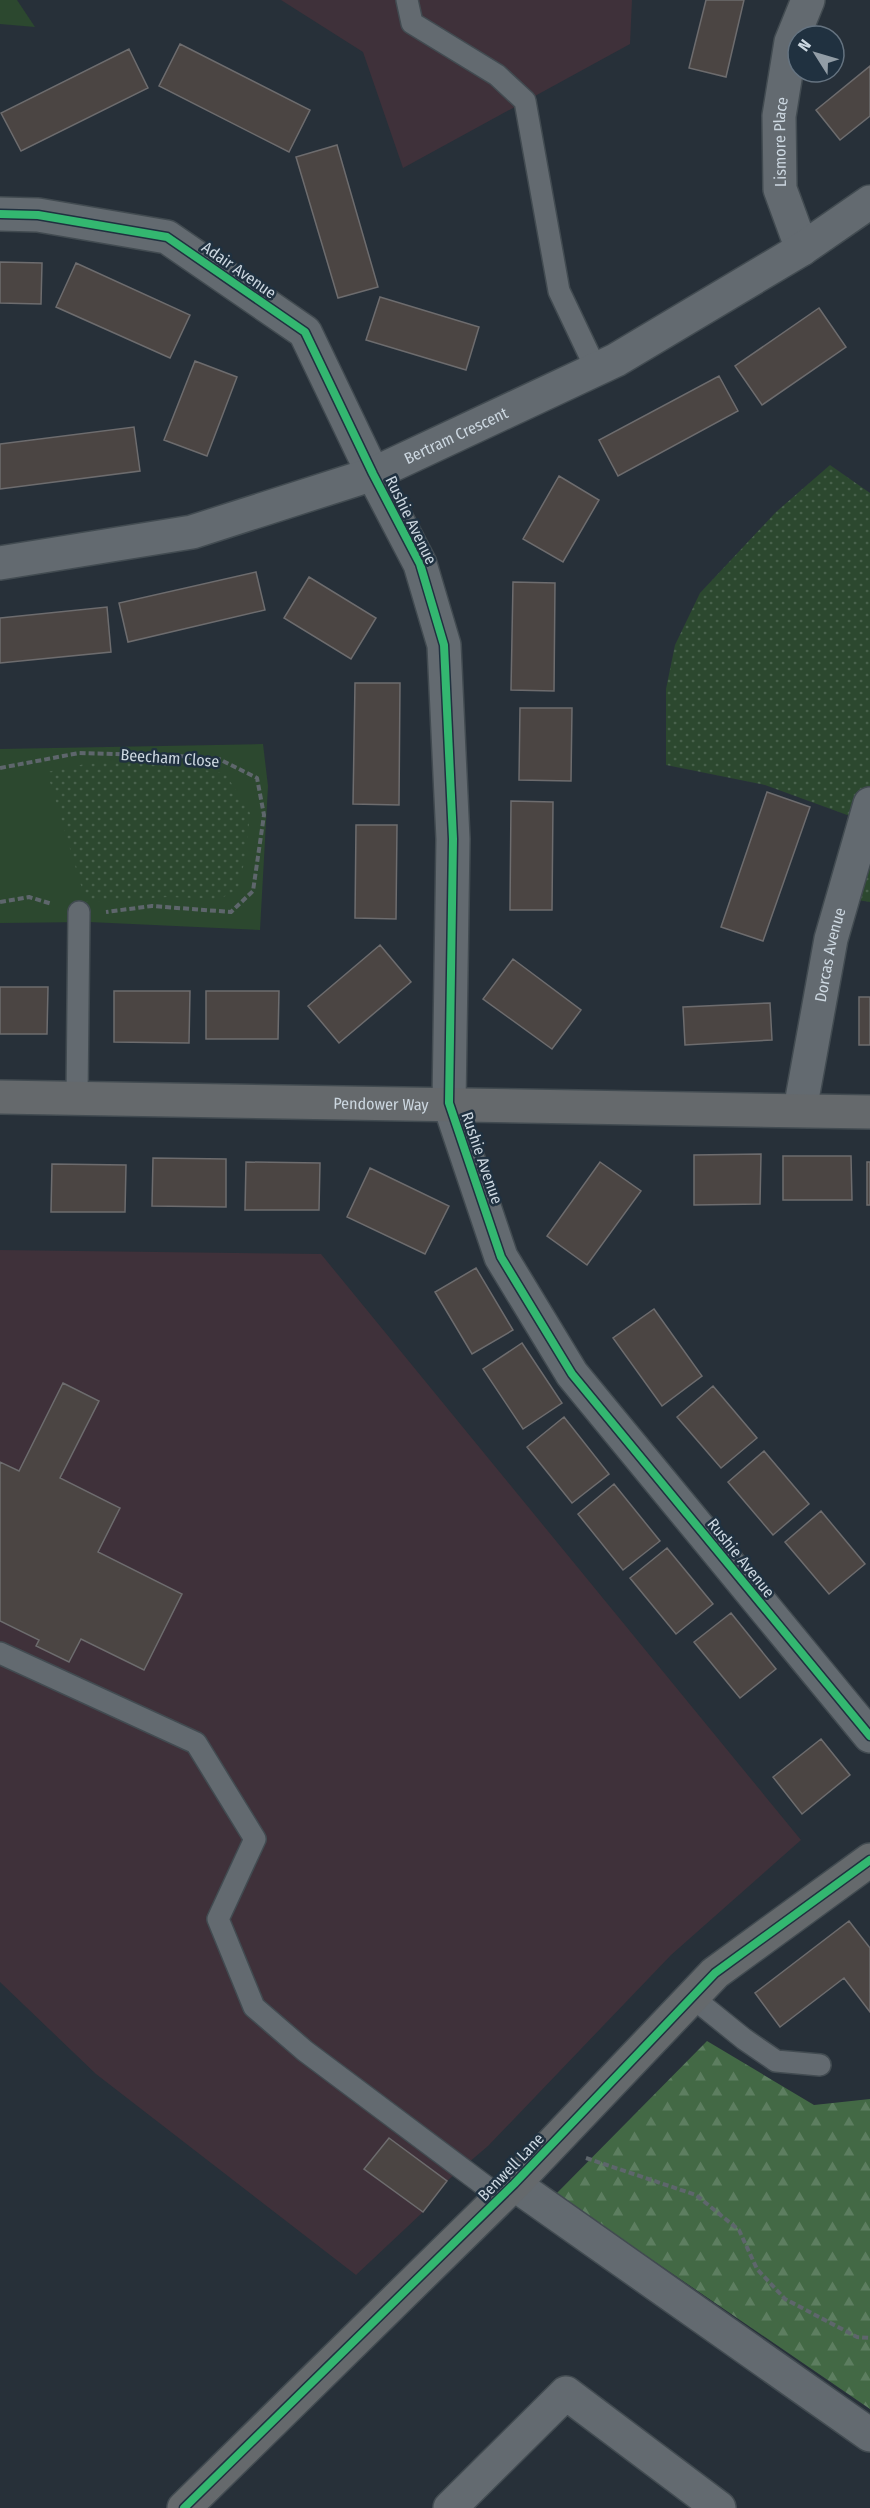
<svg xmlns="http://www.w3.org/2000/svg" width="870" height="2508" viewBox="0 0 870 2508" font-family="'Fira Sans Condensed',sans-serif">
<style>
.education{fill:#3f313a}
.grass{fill:#2c482f}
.forest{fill:url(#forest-firs)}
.park{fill:url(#park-dots)}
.building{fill:#4b4543;stroke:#6d6c6e;stroke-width:1.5}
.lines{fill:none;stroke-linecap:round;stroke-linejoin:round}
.lane-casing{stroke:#424b51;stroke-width:24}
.street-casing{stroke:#424b51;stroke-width:36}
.secondary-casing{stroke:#424b51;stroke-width:36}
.path{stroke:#5e666c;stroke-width:4;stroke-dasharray:6 3;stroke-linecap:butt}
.lane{stroke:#636a70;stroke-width:21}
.street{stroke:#636a70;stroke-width:33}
.secondary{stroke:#65696c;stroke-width:33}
.cycleway-casing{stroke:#203140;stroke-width:11}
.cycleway{stroke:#33b770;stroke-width:8}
.labels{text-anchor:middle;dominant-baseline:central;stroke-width:5;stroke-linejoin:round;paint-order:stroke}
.street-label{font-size:16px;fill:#ccd7e0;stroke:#203140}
</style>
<defs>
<pattern id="forest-firs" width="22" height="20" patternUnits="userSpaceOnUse" patternTransform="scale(1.5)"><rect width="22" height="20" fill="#436945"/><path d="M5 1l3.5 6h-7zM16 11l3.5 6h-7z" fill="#5d7e60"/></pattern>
<pattern id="park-dots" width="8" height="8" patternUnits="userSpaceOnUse" patternTransform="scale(1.5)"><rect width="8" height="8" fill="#2c482f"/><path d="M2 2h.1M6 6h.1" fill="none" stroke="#49624d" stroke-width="1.8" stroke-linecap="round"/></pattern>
</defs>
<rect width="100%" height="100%" fill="#273039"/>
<path class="education" d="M281,0H632L630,44L403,168L363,52Z
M0,1250L321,1254L801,1840L671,1955L488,2146L447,2181L423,2212L356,2275L96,2074L0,1982Z"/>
<path class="grass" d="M0,0H17L35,27L0,24Z
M263,744L268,786L260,930L89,922L0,923V749Z"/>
<path class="forest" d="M707,2041L814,2105L870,2099V2409L556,2194Z"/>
<path class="park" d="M830,465L870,493V902L851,899L869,823L765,785L666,765V689L675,645L700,593L776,512Z
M134,760L225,773L250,813L246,854L238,889L220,899L168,897L86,902L47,772L85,764Z"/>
<path class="building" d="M706,0H744L726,77L689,68Z
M180,44L310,110L289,152L159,86Z
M129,49L148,88L21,151L1,113Z
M870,66V116L840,140L816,110Z
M337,145L378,287L338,298L296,157Z
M0,262L42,263L41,304L0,303Z
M76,263L190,315L170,358L56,307Z
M380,297L479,327L466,370L366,340Z
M819,308L846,347L762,405L735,366Z
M195,361L237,377L207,456L164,440Z
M719,376L738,411L618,476L599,440Z
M134,427L140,471L0,489V444Z
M559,476L599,500L563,562L523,539Z
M256,572L265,610L128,642L119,603Z
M309,577L376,618L351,659L284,618Z
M513,582L555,583L554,691L511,690Z
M107,607L111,652L0,663V618Z
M355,683H400L399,805L353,804Z
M520,708H572L571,781L519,780Z
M767,792L810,807L763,941L721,927Z
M511,801L553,802L552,910H510Z
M356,825H397L396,919L355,918Z
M380,945L411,982L339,1043L308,1006Z
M513,959L581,1010L552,1049L483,999Z
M0,987H48L47,1034H0Z
M114,991H190L189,1043L114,1042Z
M206,991H279L278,1039H206Z
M859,997H870V1045H859Z
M770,1003L772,1040L685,1045L683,1007Z
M761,1154L760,1204L694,1205V1155Z
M783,1156H851L852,1200H783Z
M153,1158L226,1159V1207L152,1206Z
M246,1162L320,1163L319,1210H245Z
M600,1162L641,1191L587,1265L547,1236Z
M867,1162H870V1205H867Z
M52,1164L126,1165L125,1212H51Z
M370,1168L449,1206L425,1254L347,1217Z
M476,1268L513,1330L472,1354L435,1292Z
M654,1309L702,1376L662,1406L613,1338Z
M522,1343L562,1403L523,1429L483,1369Z
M63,1383L99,1401L60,1478L120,1508L98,1552L182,1594L144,1670L81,1639L69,1662L36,1646L39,1640L0,1621V1462L19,1471Z
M713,1386L757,1438L721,1468L677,1417Z
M564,1417L609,1474L572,1503L527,1447Z
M764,1451L809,1504L773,1535L728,1482Z
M614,1484L660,1541L623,1570L578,1514Z
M821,1511L865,1564L829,1594L785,1542Z
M667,1548L713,1604L676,1634L630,1578Z
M731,1613L776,1669L740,1698L694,1642Z
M821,1739L850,1775L802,1814L773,1777Z
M849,1921L870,1948V2012L844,1978L780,2027L755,1993Z
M389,2138L447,2181L423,2212L364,2169Z"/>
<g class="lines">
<g class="lane-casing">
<path id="lane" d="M407,0L412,23L497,75L525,101L559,291L596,369
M77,1097L79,912
M0,1653L196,1743L255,1839L218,1919L254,2007L305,2051L500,2197
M692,1997L744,2039L776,2061L820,2065"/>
</g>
<g class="street-casing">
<g id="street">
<path d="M0,214L38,215L167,237L305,332L373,474L420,564L444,645L453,839L449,1103L501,1257L572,1374L870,1736"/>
<path id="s1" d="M802,249L780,189L779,116L791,42L808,0"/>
<path id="s2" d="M0,563L192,532L373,474L616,360L802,249L870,202"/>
<path id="s3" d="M800,1110L831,939L870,804"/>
<path d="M514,2184L870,2435"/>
<path d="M450,2508L566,2393L719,2508"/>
</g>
</g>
<g class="secondary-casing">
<g id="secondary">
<path id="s4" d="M0,1097L870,1112"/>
<path d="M184,2508L514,2184L715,1973L870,1860"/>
</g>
</g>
<path class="path" d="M0,768L79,753L178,756L219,759L257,778L264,815L253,891L231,912L152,906L106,912
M0,902L29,897L52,904
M586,2158L696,2195L739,2230L757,2269L785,2299L857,2337L870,2338"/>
<use href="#lane" class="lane"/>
<use href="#street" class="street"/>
<use href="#secondary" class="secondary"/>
<g class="cycleway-casing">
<path id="cycleway" d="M0,214L38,215L167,237L305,332L373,474L420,564L444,645L453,839L449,1103L501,1257L572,1374L870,1736
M184,2508L514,2184L715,1973L870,1860"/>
</g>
<use href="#cycleway" class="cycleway"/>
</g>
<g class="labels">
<g class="street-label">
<text stroke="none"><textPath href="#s1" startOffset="111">Lismore Place</textPath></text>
<text transform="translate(239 270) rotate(35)">Adair Avenue</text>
<text stroke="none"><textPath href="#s2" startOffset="476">Bertram Crescent</textPath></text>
<text transform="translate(411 520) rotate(64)">Rushie Avenue</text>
<text transform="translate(170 758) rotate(4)">Beecham Close</text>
<text stroke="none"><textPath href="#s3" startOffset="158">Dorcas Avenue</textPath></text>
<text stroke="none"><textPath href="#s4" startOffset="381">Pendower Way</textPath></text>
<text transform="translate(482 1158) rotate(71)">Rushie Avenue</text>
<text transform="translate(741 1558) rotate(51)">Rushie Avenue</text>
<text transform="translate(511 2167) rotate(-46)">Benwell Lane</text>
</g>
</g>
<g transform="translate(816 54) rotate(307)"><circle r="28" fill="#203140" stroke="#657380" stroke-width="1.5"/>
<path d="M0-4.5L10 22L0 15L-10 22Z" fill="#929da6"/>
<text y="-9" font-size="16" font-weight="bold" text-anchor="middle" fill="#ccd7e0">N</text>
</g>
</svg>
